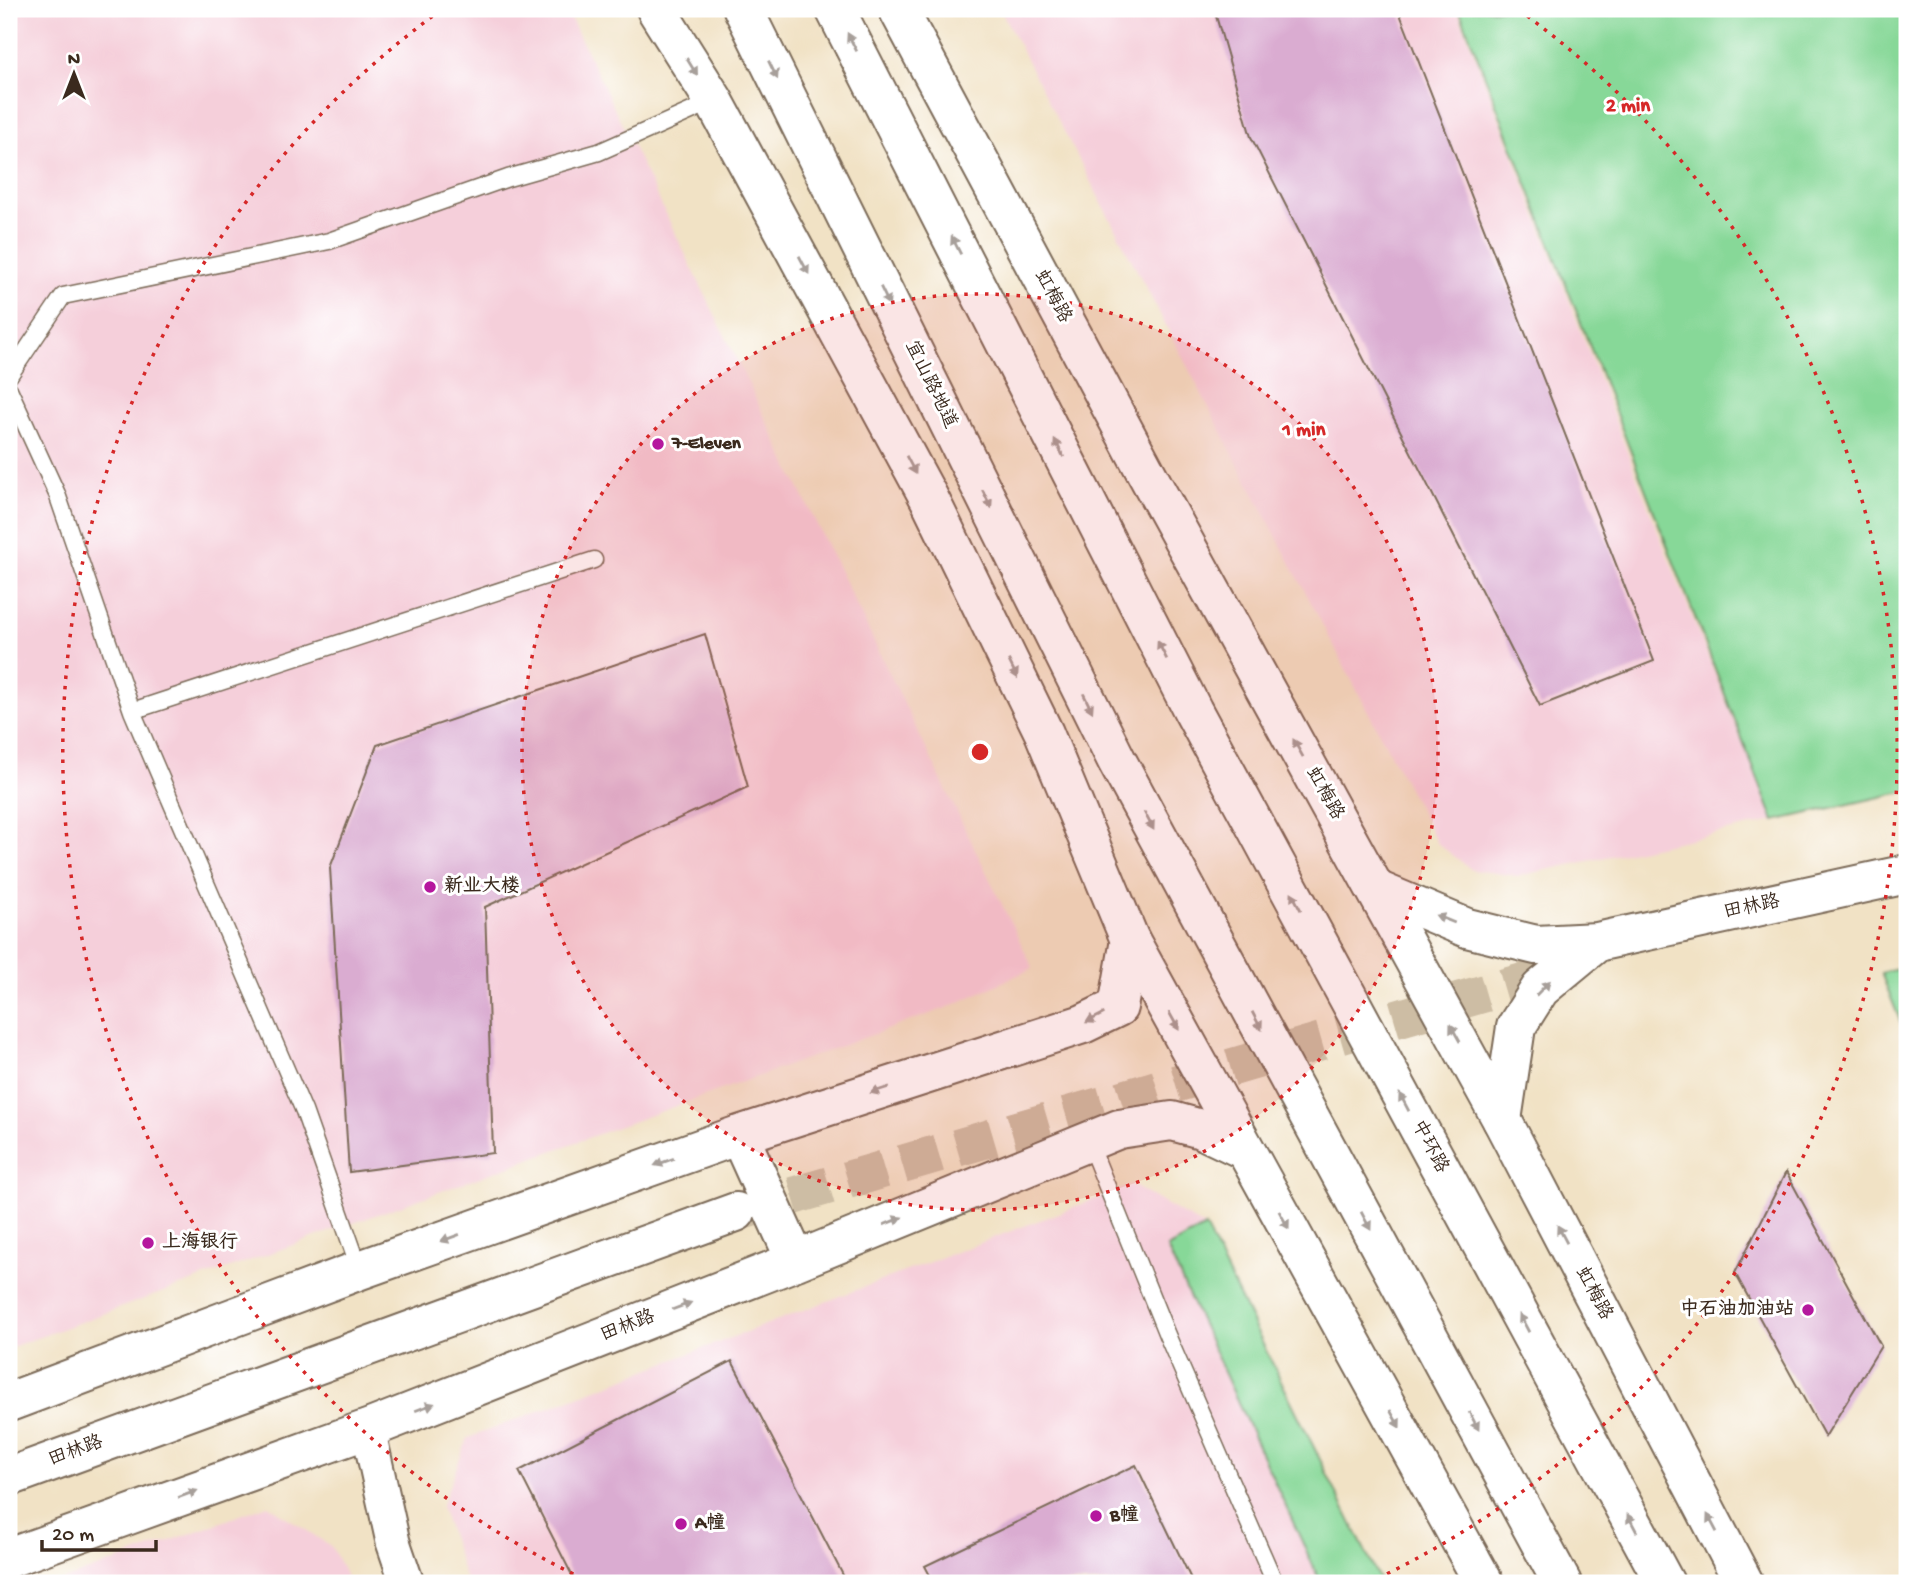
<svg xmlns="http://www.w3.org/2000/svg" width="1916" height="1592" viewBox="0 0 1916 1592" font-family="'Gochi Hand','LXGW WenKai TC',sans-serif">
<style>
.built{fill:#f5cfda}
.green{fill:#87d898;stroke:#61815b;stroke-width:2}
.building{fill:#daacd1}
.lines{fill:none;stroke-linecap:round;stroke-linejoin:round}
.tertiary-tunnel{stroke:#cdbda4;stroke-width:38;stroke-dasharray:38 19;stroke-linecap:butt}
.service-casing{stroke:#7b6a58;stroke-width:19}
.minor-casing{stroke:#7b6a58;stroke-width:37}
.tertiary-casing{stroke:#7b6a58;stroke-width:42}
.primary-casing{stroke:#7b6a58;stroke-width:42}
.trunk-casing{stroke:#7b6a58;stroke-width:42}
.service{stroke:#fff;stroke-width:16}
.minor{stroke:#fff;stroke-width:33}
.tertiary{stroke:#fff;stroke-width:38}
.primary{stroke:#fff;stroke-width:38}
.trunk{stroke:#fff;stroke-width:38}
.oneway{fill:#a79f9a}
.ring{fill:none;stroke:#d62828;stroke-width:3.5;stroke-dasharray:3.5 7}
.poi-dot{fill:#b5179e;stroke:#fff;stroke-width:2.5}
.labels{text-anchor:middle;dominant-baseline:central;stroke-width:6;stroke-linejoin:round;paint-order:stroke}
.street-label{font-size:19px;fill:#3b2a1e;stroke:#fff}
.poi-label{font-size:19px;font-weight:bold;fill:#3b2a1e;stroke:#fff;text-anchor:start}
.centre{fill:#d62828;stroke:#fff;stroke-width:3.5}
.ring-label{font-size:21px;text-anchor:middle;font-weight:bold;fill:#d62828;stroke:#fff;stroke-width:6;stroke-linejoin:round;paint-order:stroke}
</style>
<rect width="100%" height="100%" fill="#fff"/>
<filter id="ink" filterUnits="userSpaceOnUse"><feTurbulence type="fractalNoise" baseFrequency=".0143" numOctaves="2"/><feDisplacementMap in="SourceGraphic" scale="14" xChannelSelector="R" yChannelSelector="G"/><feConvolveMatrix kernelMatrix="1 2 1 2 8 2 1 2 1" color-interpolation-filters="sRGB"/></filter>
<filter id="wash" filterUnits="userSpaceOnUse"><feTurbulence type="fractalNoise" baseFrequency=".00686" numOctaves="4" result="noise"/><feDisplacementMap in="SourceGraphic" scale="28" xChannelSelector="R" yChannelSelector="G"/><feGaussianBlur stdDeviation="1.57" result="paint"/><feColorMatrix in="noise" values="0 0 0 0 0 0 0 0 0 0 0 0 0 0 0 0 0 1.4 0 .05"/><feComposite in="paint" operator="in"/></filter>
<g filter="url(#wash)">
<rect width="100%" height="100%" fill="#f1e2c5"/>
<path class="built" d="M9,9H566L1033,968L949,1007L9,1348Z
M1000,9H1457L1660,537L1774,821L1518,876L1472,870L1437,843Z
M1132,1185L1205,1227L1381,1583H467L441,1507L468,1438Z
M268,1505L332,1547L349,1583H56Z"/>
<path class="green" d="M1459,9H1907V791L1774,821Z
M1907,967V1038L1881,973Z
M1205,1227L1381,1583H1321L1167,1248Z"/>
<g id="blocks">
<path class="building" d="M1214,9H1398L1654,661L1540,706L1251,137Z
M705,634L748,787L485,907L493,1153L349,1172L330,868L377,745Z
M1786,1172L1881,1346L1825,1437L1735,1273Z
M732,1361L844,1577L833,1583H576L519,1471Z
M1136,1465L1193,1583H934L925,1566Z"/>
</g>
</g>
<g filter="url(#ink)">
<use href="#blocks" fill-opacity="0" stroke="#7b6a58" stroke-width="2"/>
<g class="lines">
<path class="tertiary-tunnel" d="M738,1212L1574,967"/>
<g class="service-casing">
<path id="service" d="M9,376L63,296L329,241L508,178L599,152L714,101
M9,389L57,494L132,711L304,1111L360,1270
M132,711L594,560
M1089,1142L1167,1335L1275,1583"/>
</g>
<g class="minor-casing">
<path id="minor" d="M368,1429L393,1542L407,1583"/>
</g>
<g class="tertiary-casing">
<path id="tertiary" d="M1377,890L1467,928L1536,945L1597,942L1540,989L1516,1027L1502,1120
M1597,942L1907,874
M739,1135L796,1261
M9,1402L360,1270L739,1135L1083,1024L1118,1007L1130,940
M9,1477L736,1212
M9,1558L368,1429L796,1261L1119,1129L1172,1121L1201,1129L1245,1150"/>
</g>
<g class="primary-casing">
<path id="primary" d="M656,9L714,101L929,498L1044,733L1130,940L1484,1583
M898,9L1148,476L1502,1120L1744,1583"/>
</g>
<g class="trunk-casing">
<path id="trunk" d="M743,9L1117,761L1562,1583
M835,9L1193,711L1665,1583"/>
</g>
<use href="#service" class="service"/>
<use href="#minor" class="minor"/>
<use href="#tertiary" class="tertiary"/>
<use href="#primary" class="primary"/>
<use href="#trunk" class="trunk"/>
</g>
<defs><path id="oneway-solid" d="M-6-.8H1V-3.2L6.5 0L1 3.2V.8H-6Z" transform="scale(1.75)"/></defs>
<g class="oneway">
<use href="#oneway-solid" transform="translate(852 42) rotate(-117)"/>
<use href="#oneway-solid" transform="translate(692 67) rotate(58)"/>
<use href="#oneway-solid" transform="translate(773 70) rotate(64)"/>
<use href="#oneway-solid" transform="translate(956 245) rotate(-117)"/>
<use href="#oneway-solid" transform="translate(804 265) rotate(62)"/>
<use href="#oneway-solid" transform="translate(885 296) rotate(64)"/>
<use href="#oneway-solid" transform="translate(1059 448) rotate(-117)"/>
<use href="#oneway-solid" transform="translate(911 465) rotate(62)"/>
<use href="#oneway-solid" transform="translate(987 499) rotate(64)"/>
<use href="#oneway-solid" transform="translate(1162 650) rotate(-117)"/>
<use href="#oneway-solid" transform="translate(1013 669) rotate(64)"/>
<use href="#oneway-solid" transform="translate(1088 703) rotate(64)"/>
<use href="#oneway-solid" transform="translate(1298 748) rotate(-119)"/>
<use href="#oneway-solid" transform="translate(1149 821) rotate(62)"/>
<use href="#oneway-solid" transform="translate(1296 901) rotate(-118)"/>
<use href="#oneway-solid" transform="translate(1445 919) rotate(-158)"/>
<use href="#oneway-solid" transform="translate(1543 988) rotate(-46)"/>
<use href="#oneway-solid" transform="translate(1095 1018) rotate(153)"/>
<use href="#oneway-solid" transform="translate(1174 1021) rotate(61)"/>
<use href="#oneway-solid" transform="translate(1257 1021) rotate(62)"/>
<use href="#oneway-solid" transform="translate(1455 1033) rotate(-119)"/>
<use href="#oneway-solid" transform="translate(880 1090) rotate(162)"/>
<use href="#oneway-solid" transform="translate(1404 1102) rotate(-118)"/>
<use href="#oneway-solid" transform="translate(664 1162) rotate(160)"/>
<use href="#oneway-solid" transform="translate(1284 1220) rotate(61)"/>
<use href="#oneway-solid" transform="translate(893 1221) rotate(-22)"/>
<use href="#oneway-solid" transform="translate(1366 1221) rotate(62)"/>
<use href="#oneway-solid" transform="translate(1562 1234) rotate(-118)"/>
<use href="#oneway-solid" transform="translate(450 1238) rotate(160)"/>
<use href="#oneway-solid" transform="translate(682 1306) rotate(-21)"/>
<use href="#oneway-solid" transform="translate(1524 1323) rotate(-118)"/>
<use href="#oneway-solid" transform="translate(425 1407) rotate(-21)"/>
<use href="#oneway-solid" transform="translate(1395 1419) rotate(61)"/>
<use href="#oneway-solid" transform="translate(1474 1421) rotate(62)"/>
<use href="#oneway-solid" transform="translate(188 1494) rotate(-20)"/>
<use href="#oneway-solid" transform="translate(1632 1523) rotate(-118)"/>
<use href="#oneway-solid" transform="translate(1712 1523) rotate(-118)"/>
</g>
</g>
<circle cx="980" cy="752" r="458" fill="#d62828" fill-opacity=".12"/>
<g class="ring">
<circle cx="980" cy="752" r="458"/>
<path d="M592 1583A917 917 0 0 1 441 10M1519 10A917 917 0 0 1 1368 1583"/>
</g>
<g class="poi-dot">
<circle cx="658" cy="444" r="7"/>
<circle cx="430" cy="887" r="7"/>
<circle cx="148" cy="1243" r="7"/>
<circle cx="1808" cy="1310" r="7"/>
<circle cx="1096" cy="1516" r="7"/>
<circle cx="681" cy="1524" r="7"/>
</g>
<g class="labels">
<g class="street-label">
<text transform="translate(1052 297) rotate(62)">虹梅路</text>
<text transform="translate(930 385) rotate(64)">宜山路地道</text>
<text transform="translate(1324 794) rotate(61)">虹梅路</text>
<text transform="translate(1752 908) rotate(-12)">田林路</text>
<text transform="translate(1429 1147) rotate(62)">中环路</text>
<text transform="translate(1593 1294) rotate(62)">虹梅路</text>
<text transform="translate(628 1327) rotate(-21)">田林路</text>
<text transform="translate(76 1452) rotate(-20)">田林路</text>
</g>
<g class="poi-label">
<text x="672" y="444">7-Eleven</text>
<text x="444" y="887">新业大楼</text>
<text x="162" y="1243">上海银行</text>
<text x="1794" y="1310" text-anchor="end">中石油加油站</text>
<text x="1110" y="1516">B幢</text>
<text x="695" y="1524">A幢</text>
</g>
</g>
<circle cx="980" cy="752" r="10" class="centre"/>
<g class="ring-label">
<text x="1628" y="111">2 min</text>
<text x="1304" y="435">1 min</text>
</g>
<rect width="1916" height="1592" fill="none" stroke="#fff" stroke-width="35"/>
<g transform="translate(74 74)" stroke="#ffffff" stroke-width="5" paint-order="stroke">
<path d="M0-5L12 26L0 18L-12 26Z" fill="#3b2a1e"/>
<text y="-10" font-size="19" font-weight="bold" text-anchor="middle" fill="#3b2a1e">N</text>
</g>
<path d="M42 1540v10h114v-10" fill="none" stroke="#3b2a1e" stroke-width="3.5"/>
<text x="52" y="1540" font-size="21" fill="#3b2a1e" stroke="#ffffff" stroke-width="5" paint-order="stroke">20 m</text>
</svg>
